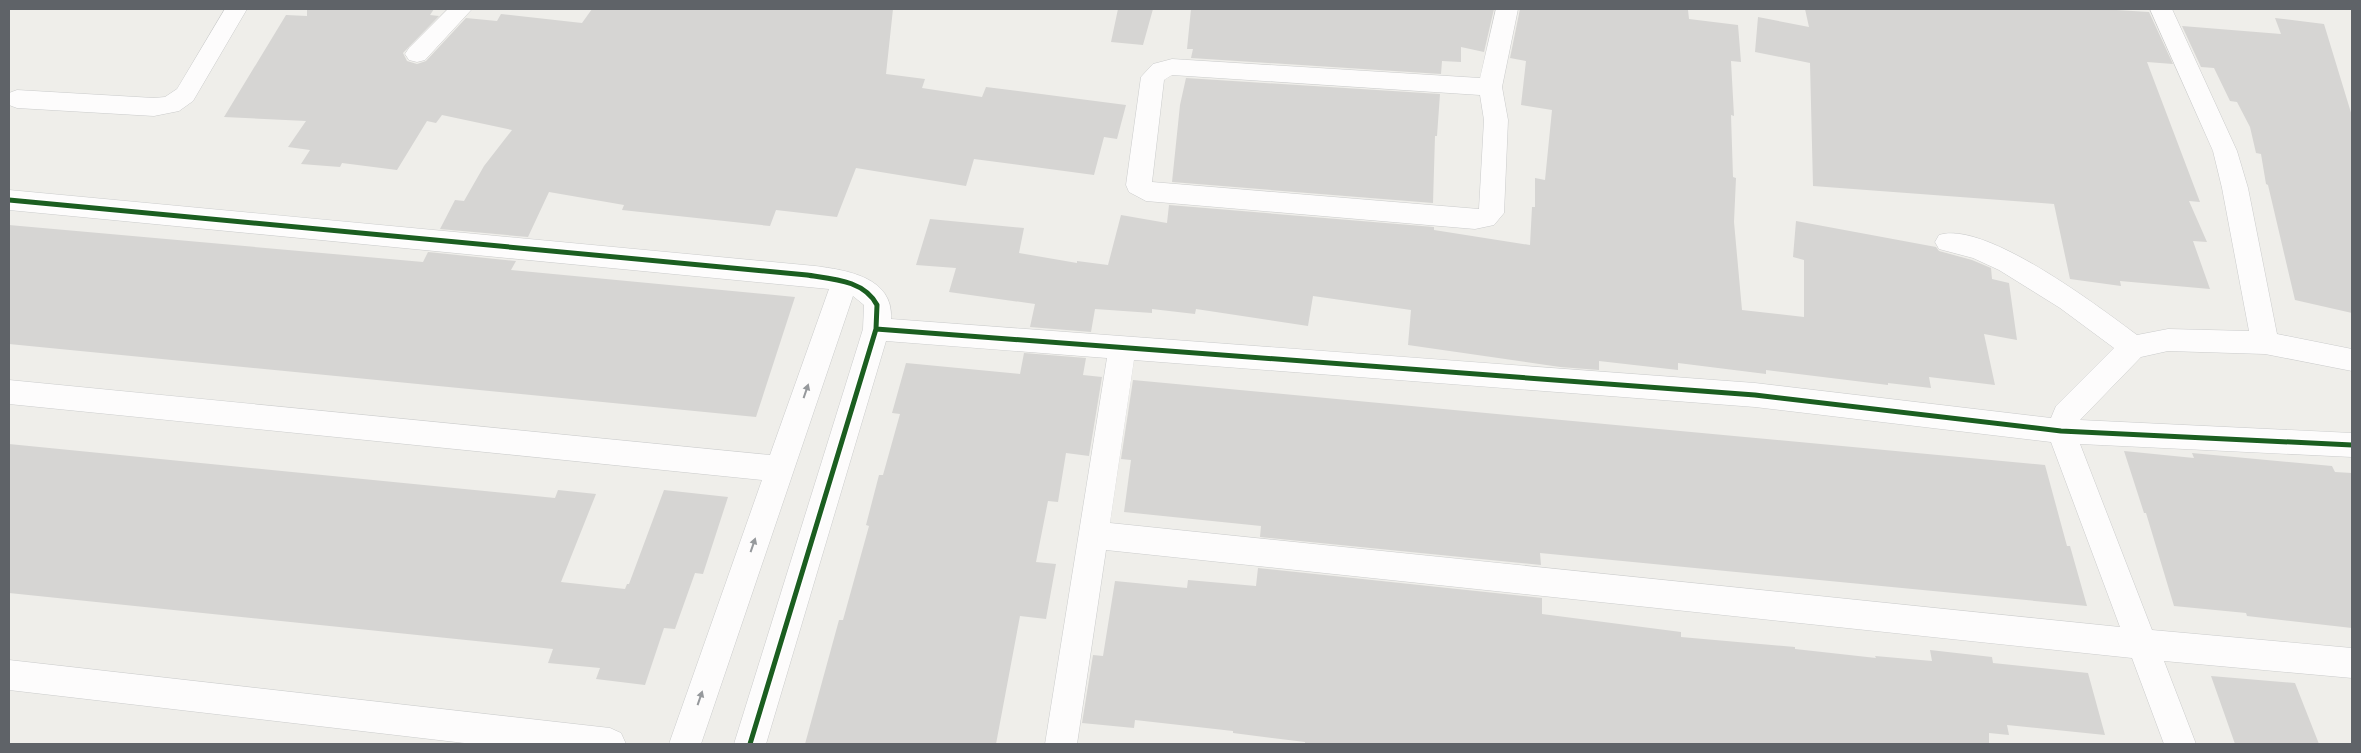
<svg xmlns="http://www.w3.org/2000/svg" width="2361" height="753" font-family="Cabin,sans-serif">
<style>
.building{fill:#d6d5d3}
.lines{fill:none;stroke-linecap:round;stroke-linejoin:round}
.street-casing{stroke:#cbcccc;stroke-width:1}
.street{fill:#fdfcfc;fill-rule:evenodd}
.cycleway-casing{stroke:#fff;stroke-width:8}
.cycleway{stroke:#1b5e20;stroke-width:5}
.oneway{fill:#96999c}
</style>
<rect width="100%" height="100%" fill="#efeeea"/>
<!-- building -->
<path class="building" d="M307,9H434L430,15L439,16L403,53L407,61L417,64L426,61L466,18L497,21L501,14L582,23L592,9H893L886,74L925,79L922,88L982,97L986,87L1126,105L1117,139L1104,137L1094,175L974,159L966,186L856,168L837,217L776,210L770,226L622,210L624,205L549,192L528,237L440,229L455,200L464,201L484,166L512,130L442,115L436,123L427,121L397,170L342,163L340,167L301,164L310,150L288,147L306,121L224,117L286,15L307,16Z
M1118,9H1153L1143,45L1111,42Z
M1191,9H1494L1484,52L1461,47V62L1442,61L1441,74L1191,58L1193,49H1187Z
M1520,9H1671L1688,10L1689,19L1738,25L1741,62L1731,61L1734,116L1731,115L1733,177L1736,178L1734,222L1742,310L1804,317V260L1793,257L1796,221L1936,247L1939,251L1972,260L1991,268L1992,279L2009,283L2017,340L1984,334L1995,385L1929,377L1931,388L1888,383V385L1766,370V374L1678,363V370L1599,361V370L1560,367L1408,345L1411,310L1313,296L1308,326L1196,309L1195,314L1152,309V313L1095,309L1091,332L1030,327L1035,304L949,292L956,268L916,265L930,219L1024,228L1019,253L1077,263V261L1108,265L1121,215L1167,223L1169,205L1434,227V230L1530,245L1532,207H1535V178L1545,180L1552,110L1521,105L1526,61L1510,58Z
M1805,9H2100L2149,12L2173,64L2147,62L2200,202L2189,201L2207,242L2193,241L2210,289L2120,281L2121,286L2070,279L2054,204L1813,186L1810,63L1755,52L1758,17L1809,27Z
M2275,18L2324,24L2352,116V313L2295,300L2268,185L2266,184L2261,154L2256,153L2250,127L2237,102L2230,101L2214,68L2201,67L2182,26L2281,34Z
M1186,78L1440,94L1437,136H1435L1433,203L1172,182L1180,105Z
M9,225L423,262L428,252L516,261L511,270L795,297L756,417L9,344Z
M1024,353L1086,358L1083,375L1102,377L1089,456L1066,453L1058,502L1048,501L1036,562L1056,564L1046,619L1020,616L996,744H805L839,620H843L869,526L866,525L879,475H883L900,414L892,413L906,363L1020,374Z
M1133,380L2045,465L2067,546H2070L2087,606L1540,553L1541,565L1260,537L1261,526L1124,512L1131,460L1121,459Z
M9,444L555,498L558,490L596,494L561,582L625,589L627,584H629L664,490L728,497L703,574L695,573L675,629L664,628L645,685L596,679L600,668L548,663L553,649L9,593Z
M2124,451L2194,458L2192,453L2332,466L2335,472L2352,473V628L2247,616L2246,613L2174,606L2146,513H2144Z
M1258,568L1542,598V614L1681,632V637L1795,647V649L1876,658L1875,656L1932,661L1930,650L1992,657L1993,663L2088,673L2105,735L2007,725L2009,735L1989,733V744H1305V742L1233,733V731L1135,720L1134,728L1082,723L1093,655L1103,656L1115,581L1187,588L1188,580L1256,586Z
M2211,676L2295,683L2319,744H2235Z"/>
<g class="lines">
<defs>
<path id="street" d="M225,9H247L193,101L179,111L154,116L17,108L9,105V93L17,90L154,98L165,97L177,89Z
M448,9H472L425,60L417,62L409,60L405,54L409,48Z
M1496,9H1518L1502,87L1508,120L1504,213L1494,225L1475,229L1146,201L1129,192L1126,185L1141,77L1153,64L1172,59L1480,78ZM1172,75L1480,95L1484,120L1479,209L1152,182L1164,80Z
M2150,9H2172L2237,151L2248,188L2277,334L2352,349V371L2265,354L2168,351L2141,357L2080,420L2352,433V457L2080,444L2152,630L2352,648V678L2164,661L2196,744H2164L2132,658L1106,550L1077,744H1045L1107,358L886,341L766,744H734L863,329L864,305L853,296L701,744H669L762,480L9,404V380L770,455L829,289L9,210V190L815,266C846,270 894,277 891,319L1755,383L2051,418L2056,406L2114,348L2060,308L1999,270L1973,258L1939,249L1935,242L1939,235C1985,220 2099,307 2137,335L2168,329L2249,331L2222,188L2213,151ZM1134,360L1755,407L2051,442L2120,627L1110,523Z
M9,660L610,728L621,733L626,744H473L9,690Z"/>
</defs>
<!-- street casing -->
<use href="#street" class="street-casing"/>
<!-- street -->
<use href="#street" class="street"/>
<defs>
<path id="cycleway" d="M9,200L807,275C832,279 864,280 877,305L876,329L750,744
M876,329L1755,395L2061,431L2352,445"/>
</defs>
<!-- cycleway casing -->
<use href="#cycleway" class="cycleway-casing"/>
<!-- cycleway -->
<use href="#cycleway" class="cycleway"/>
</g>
<!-- one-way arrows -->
<defs><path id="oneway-solid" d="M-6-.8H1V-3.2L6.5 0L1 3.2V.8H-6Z" transform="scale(1.25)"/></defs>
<g class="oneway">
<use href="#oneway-solid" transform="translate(806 391) rotate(-71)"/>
<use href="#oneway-solid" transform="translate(753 545) rotate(-71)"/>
<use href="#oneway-solid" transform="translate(700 698) rotate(-71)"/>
</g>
<!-- border -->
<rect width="2361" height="753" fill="none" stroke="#5f6368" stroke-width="20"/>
</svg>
